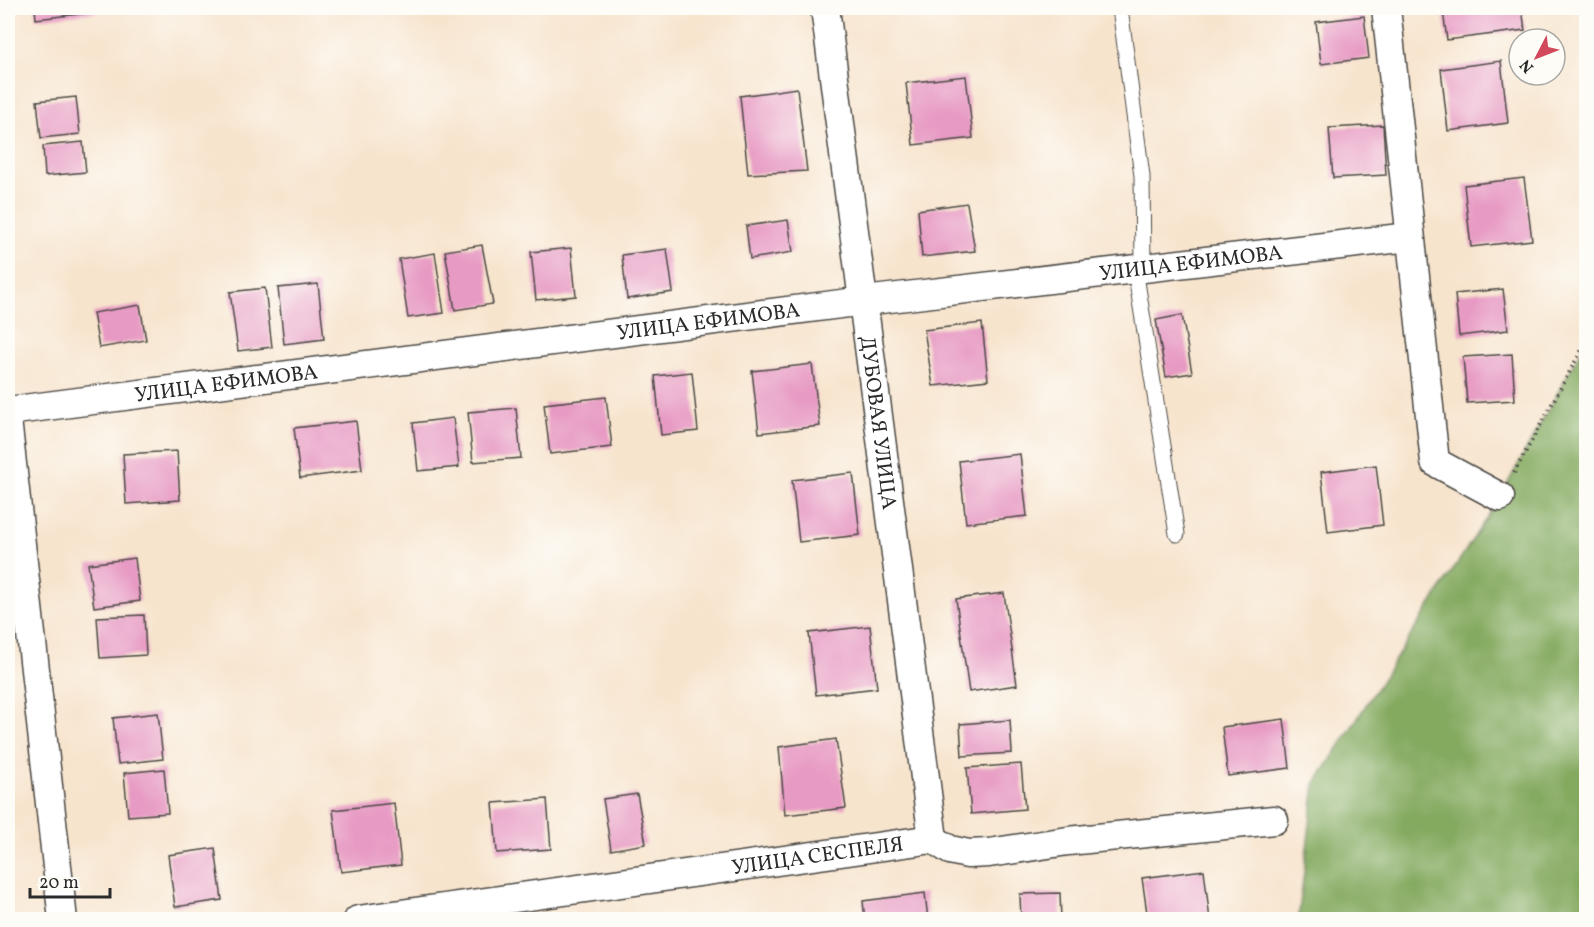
<svg xmlns="http://www.w3.org/2000/svg" width="1594" height="927" font-family="Vollkorn,serif">
<style>
.forest{fill:#84aa61;stroke:#586a46;stroke-width:1.5}
.building{fill:#e79ac3}
.lines{fill:none;stroke-linecap:round;stroke-linejoin:round}
.service-casing{stroke:#4a4743;stroke-width:17}
.minor-casing{stroke:#4a4743;stroke-width:31}
.path{stroke:#4a4743;stroke-width:4;stroke-dasharray:1.5 4.5;stroke-linecap:butt}
.service{stroke:#fff;stroke-width:15}
.minor{stroke:#fff;stroke-width:28}
.labels{text-anchor:middle;stroke-width:4.5;stroke-linejoin:round;paint-order:stroke}
.street-label{font-size:21px;fill:#2b2b2b;stroke:#fdfcf7}
</style>
<rect width="100%" height="100%" fill="#fdfcf7"/>
<filter id="ink" filterUnits="userSpaceOnUse"><feTurbulence type="fractalNoise" baseFrequency=".0167" numOctaves="2"/><feDisplacementMap in="SourceGraphic" scale="12" xChannelSelector="R" yChannelSelector="G"/><feConvolveMatrix kernelMatrix="1 2 1 2 8 2 1 2 1" color-interpolation-filters="sRGB"/></filter>
<filter id="wash" filterUnits="userSpaceOnUse"><feTurbulence type="fractalNoise" baseFrequency=".008" numOctaves="4" result="noise"/><feDisplacementMap in="SourceGraphic" scale="24" xChannelSelector="R" yChannelSelector="G"/><feGaussianBlur stdDeviation="1.35" result="paint"/><feColorMatrix in="noise" values="0 0 0 0 0 0 0 0 0 0 0 0 0 0 0 0 0 1.4 0 .05"/><feComposite in="paint" operator="in"/></filter>
<g filter="url(#wash)">
<rect width="100%" height="100%" fill="#f7e4cd"/>
<!-- forest -->
<path class="forest" d="M1586,342V919L1298,920L1315,784L1500,497Z"/>
<g id="blocks">
<!-- building -->
<path class="building" d="M35,8H96L97,12L36,19Z
M1471,8H1522L1525,30L1447,40L1443,11Z
M1364,16L1369,58L1321,64L1316,22Z
M1501,61L1508,123L1448,131L1441,69Z
M966,76L973,138L913,145L906,83Z
M797,88L807,171L748,174L740,96Z
M76,97L80,134L41,138L37,101Z
M1383,125L1386,175L1333,178L1329,128Z
M83,142L86,172L45,176L43,146Z
M1524,178L1532,240L1471,247L1464,185Z
M967,203L975,251L922,257L918,210Z
M788,220L793,252L750,259L746,226Z
M482,245L493,304L455,310L445,251Z
M571,248L576,296L536,300L531,252Z
M667,249L673,292L627,299L622,255Z
M435,253L444,313L408,318L399,259Z
M318,284L324,339L284,344L278,288Z
M265,288L272,347L238,351L230,292Z
M1503,289L1508,330L1459,336L1455,294Z
M140,305L146,340L99,348L93,313Z
M1182,315L1192,373L1166,377L1156,320Z
M982,323L988,380L933,386L924,330Z
M1512,354L1515,400L1467,403L1463,357Z
M812,364L820,426L759,433L752,371Z
M692,372L698,431L661,435L655,376Z
M606,397L612,447L550,454L544,404Z
M516,408L521,458L473,462L468,412Z
M453,418L459,467L418,471L413,423Z
M356,421L362,470L300,478L294,428Z
M177,451L180,500L126,504L123,454Z
M1020,454L1027,516L966,523L959,461Z
M1376,465L1383,525L1328,532L1321,472Z
M853,473L860,535L799,542L792,480Z
M135,558L140,601L94,607L88,564Z
M1004,593L1017,685L969,692L956,599Z
M144,615L146,655L100,658L97,617Z
M870,626L877,688L816,695L809,633Z
M158,713L163,759L118,764L113,718Z
M1284,719L1290,768L1228,776L1222,727Z
M1010,720L1012,753L962,756L960,724Z
M836,739L846,808L785,815L779,747Z
M1021,764L1025,809L971,814L967,768Z
M164,769L168,813L128,816L124,773Z
M637,794L646,844L611,850L603,799Z
M547,799L551,849L497,853L493,803Z
M394,803L401,865L341,872L333,810Z
M215,848L222,900L175,907L168,855Z
M1204,870L1210,920H1148L1142,878Z
M925,893L928,920H865L863,901Z
M1060,893L1061,920H1021L1020,894Z"/>
</g>
</g>
<g filter="url(#ink)">
<use href="#blocks" fill-opacity="0" stroke="#4a4743" stroke-width="1.5"/>
<g class="lines">
<defs>
<path id="service" d="M1120,8L1142,176L1143,268
M1135,269L1177,534"/>
<g id="minor">
<path id="s1" d="M825,8L933,839"/>
<path d="M1386,8L1435,462L1500,497"/>
<path id="s2" d="M8,411L864,301L1409,237"/>
<path d="M8,428L63,920"/>
<path id="s3" d="M358,920L933,839L950,850L968,854L989,853L1068,841L1274,820"/>
</g>
</defs>
<!-- service casing -->
<use href="#service" class="service-casing"/>
<!-- minor casing -->
<use href="#minor" class="minor-casing"/>
<!-- path -->
<path class="path" d="M1514,473L1586,342"/>
<!-- service -->
<use href="#service" class="service"/>
<!-- minor -->
<use href="#minor" class="minor"/>
</g>
</g>
<g class="labels">
<!-- street labels -->
<g class="street-label">
<text dy="7" stroke="none"><textPath href="#s2" startOffset="1192">УЛИЦА ЕФИМОВА</textPath></text>
<text dy="7" stroke="none"><textPath href="#s2" startOffset="706">УЛИЦА ЕФИМОВА</textPath></text>
<text dy="7" stroke="none"><textPath href="#s2" startOffset="220">УЛИЦА ЕФИМОВА</textPath></text>
<text dy="7" stroke="none"><textPath href="#s1" startOffset="418">ДУБОВАЯ УЛИЦА</textPath></text>
<text dy="7" stroke="none"><textPath href="#s3" startOffset="464">УЛИЦА СЕСПЕЛЯ</textPath></text>
</g>
</g>
<!-- margin -->
<rect width="1594" height="927" fill="none" stroke="#fdfcf7" stroke-width="30"/>
<!-- north arrow -->
<g transform="translate(1537 57) rotate(228)"><circle r="28" fill="#fdfcf7" stroke="#a9a8a5" stroke-width="1.5"/>
<path d="M0-4.5L10 22L0 15L-10 22Z" fill="#d1495b"/>
<text y="-9" font-size="16" font-weight="bold" text-anchor="middle" fill="#2b2b2b">N</text>
</g>
<!-- scale -->
<path d="M30 888v9h80v-9" fill="none" stroke="#2b2b2b" stroke-width="3"/>
<text x="39" y="888" font-size="18" fill="#2b2b2b" stroke="#fdfcf7" stroke-width="4.5" paint-order="stroke">20 m</text>
</svg>
